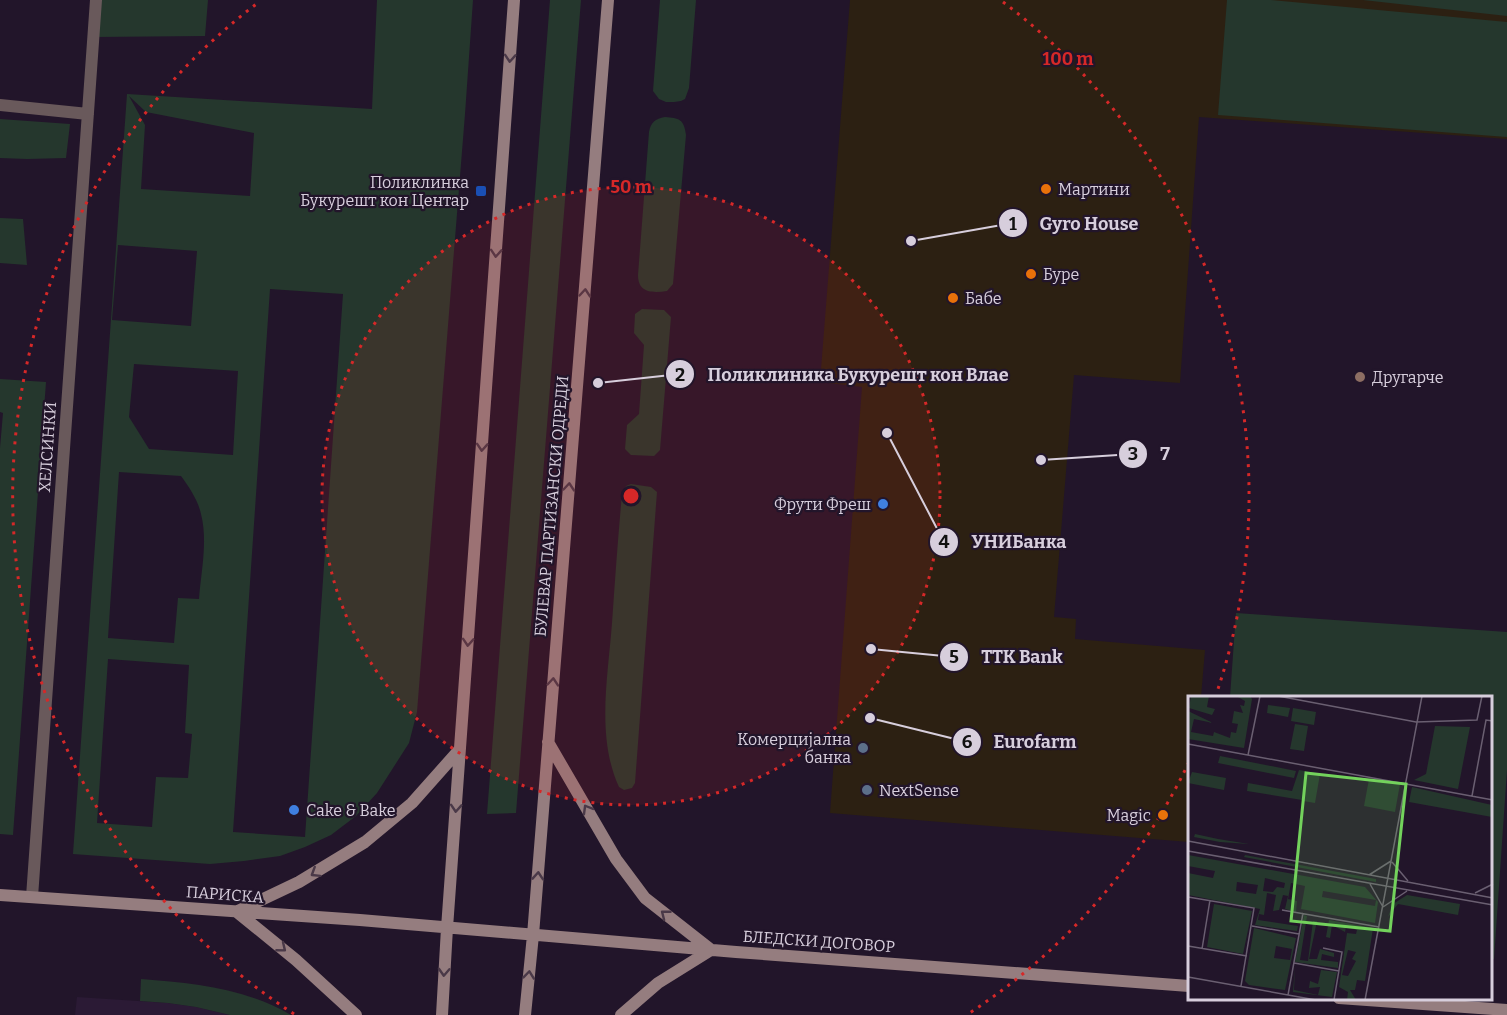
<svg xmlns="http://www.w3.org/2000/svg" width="1507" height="1015" font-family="Bitter,serif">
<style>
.commercial{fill:#2c2012}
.built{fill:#2b1a35}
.green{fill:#25372d;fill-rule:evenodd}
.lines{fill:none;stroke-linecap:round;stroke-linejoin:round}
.street{stroke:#69595b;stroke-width:12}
.secondary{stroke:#957d7f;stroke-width:12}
.oneway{stroke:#4a3948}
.ring{fill:none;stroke:#d62828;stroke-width:3;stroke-dasharray:3 6}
.food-dot{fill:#e8710a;stroke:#22152a;stroke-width:2}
.transit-dot{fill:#1a4fb4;stroke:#22152a;stroke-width:2}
.education-dot{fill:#8d6e63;stroke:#22152a;stroke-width:2}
.shop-dot{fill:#3f7fe0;stroke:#22152a;stroke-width:2}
.service-dot{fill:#5c6f8a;stroke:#22152a;stroke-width:2}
.labels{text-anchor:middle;stroke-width:4.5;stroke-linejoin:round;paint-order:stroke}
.poi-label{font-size:16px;fill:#d7cedc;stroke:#22152a;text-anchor:start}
.street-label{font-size:16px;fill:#d7cedc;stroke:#22152a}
.inset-road{fill:none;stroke:#6a5f71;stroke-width:1.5}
.view{fill:#73d25c;fill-opacity:0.15;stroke:#73d25c;stroke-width:3}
.inset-edge{fill:none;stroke:#d7cedc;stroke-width:3}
.centre{fill:#d62828;stroke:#22152a;stroke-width:3}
.ring-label{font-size:18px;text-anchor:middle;font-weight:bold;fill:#d62828;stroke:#22152a;stroke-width:4.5;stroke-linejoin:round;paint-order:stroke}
.leader{fill:none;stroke:#d7cedc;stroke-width:2}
.callout-dot{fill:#d7cedc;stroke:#22152a;stroke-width:2}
.mark-label{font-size:18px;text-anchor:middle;font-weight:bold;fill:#111}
.callout-label{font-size:18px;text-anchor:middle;font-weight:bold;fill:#d7cedc;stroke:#22152a;stroke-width:4.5;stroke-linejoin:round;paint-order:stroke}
</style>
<rect width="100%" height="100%" fill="#22152a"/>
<!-- commercial -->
<path class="commercial" d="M850,0H1507V139L1199,117L1180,383L1074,375L1054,617L1076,619L1075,639L1205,650L1201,697H1189V842L830,813L862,387L820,382Z"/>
<!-- built -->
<path class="built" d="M77,997L168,1003L196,1007L230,1015H75Z"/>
<!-- green -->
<path class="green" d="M100,0H208L205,36L93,37Z
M377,0H473L465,114L417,712L409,743L377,793L356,816L331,835L305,847L280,856L244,861L210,864L73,854L127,94L372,109ZM129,96L146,112L254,133L250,196L141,189L145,125ZM118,245L197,251L191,326L112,320ZM270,289L343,294L305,837L233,832ZM134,364L238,371L233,455L149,449L129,417ZM119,472L181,476C189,487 198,500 201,514C208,541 201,572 199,599L178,598L174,643L108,638ZM108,659L189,665L185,733L192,734L188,778L156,777L152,827L97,823Z
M550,0H581L516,813L487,814Z
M660,0H696L689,88L685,99L681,101L674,102H666L659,99L653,91Z
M1227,0H1271L1507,22V137L1218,115Z
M1363,0H1507V16Z
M665,117C679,118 684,119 686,135L673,284L667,291C652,293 638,293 638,275L649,132C651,122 655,119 665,117Z
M0,119L70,124L66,158L27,159L0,158Z
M0,218L23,219L27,265L0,263Z
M642,309L664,310L671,317L660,450L654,456L631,455L625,449L627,425L639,414L644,345L634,333L635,314Z
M0,379L46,382L13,835L0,834V448L3,413L0,412Z
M631,484L651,487L657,492L635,783L632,788L624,790L619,787C596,737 608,677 612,623C615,580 618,537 622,494L626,486Z
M1236,613L1507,632V770L1494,959L1490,958V697H1230Z
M141,979C192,983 246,988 291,1015H230L196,1007L168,1003L140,1001Z"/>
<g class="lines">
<!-- street -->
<path class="street" d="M0,105L88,114
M32,897L96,0"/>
<!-- secondary -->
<path class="secondary" d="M548,742L616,859L645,898L710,949
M0,895L360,920L736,952L1189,986
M238,911L299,882L365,842L412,803L460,749
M237,912L296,960L356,1015
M1339,998L1507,1010
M442,1015L447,928L514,0
M525,1015L533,935L608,0
M621,1015L658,983L711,950"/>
</g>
<!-- one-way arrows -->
<defs><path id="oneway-chevron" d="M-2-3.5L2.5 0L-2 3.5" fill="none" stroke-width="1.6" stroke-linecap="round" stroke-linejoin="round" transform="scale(1.5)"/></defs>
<g class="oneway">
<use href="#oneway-chevron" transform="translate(510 58) rotate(94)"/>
<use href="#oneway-chevron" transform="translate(496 253) rotate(94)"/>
<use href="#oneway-chevron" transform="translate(585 293) rotate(-85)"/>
<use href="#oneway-chevron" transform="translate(482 447) rotate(94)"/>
<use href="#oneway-chevron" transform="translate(569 487) rotate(-85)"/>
<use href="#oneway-chevron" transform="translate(468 642) rotate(94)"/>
<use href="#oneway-chevron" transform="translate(553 682) rotate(-85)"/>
<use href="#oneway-chevron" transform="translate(456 808) rotate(94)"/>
<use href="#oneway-chevron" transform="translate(587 809) rotate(-120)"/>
<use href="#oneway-chevron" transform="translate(315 873) rotate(148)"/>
<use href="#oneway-chevron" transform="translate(538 876) rotate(-86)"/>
<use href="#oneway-chevron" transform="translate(665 914) rotate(-142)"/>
<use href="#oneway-chevron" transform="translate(282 948) rotate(39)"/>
<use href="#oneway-chevron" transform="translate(444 972) rotate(93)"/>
<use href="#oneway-chevron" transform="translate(529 975) rotate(-84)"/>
</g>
<!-- distance rings -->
<circle cx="631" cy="496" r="309" fill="#d62828" fill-opacity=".12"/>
<g class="ring">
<circle cx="631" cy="496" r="309"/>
<path d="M1189 762A618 618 0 0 1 968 1014M294 1014A618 618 0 0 1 259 2M1003 2A618 618 0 0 1 1217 692"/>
</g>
<!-- markers -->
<g class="food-dot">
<circle cx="1046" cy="189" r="6"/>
<circle cx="1031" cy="274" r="6"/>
<circle cx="953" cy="298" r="6"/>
<circle cx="1163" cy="815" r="6"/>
</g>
<rect class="transit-dot" x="475" y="185" width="12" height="12" rx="3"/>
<circle class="education-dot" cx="1360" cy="377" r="6"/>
<g class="shop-dot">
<circle cx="883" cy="504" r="6"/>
<circle cx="294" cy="810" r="6"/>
</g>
<g class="service-dot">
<circle cx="863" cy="748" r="6"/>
<circle cx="867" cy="790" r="6"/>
</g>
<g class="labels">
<!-- poi labels -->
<g class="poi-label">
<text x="469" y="188" text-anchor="end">Поликлинка<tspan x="469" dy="18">Букурешт кон Центар</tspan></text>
<text x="1058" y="195">Мартини</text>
<text x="1043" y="280">Буре</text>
<text x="965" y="304">Бабе</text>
<text x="1372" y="383">Другарче</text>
<text x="871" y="510" text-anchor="end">Фрути Фреш</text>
<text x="851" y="745" text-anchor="end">Комерцијална<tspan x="851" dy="18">банка</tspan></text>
<text x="879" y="796">NextSense</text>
<text x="306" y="816">Cake &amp; Bake</text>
<text x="1151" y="821" text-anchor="end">Magic</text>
</g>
<!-- street labels -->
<g class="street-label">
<text transform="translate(47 447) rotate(-86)" y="6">ХЕЛСИНКИ</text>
<text transform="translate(551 506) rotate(-85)" y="6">БУЛЕВАР ПАРТИЗАНСКИ ОДРЕДИ</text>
<text transform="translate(225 894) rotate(4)" y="6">ПАРИСКА</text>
<text transform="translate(819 941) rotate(4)" y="6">БЛЕДСКИ ДОГОВОР</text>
</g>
</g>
<!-- overview -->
<g transform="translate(1188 696)">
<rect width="304" height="304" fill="#22152a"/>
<path d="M3,0H21L19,11L27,13L24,19L1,12ZM48,0H62L64,3L56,52L0,43V15L25,27L6,23L3,36L25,40L26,36L42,42L43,36L48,37L50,28L44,27L46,15L55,17L52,9L56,10L57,5ZM80,9L102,12L100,21L79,17ZM105,12L128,16L126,29L103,25ZM107,28L120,30L116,55L102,53ZM247,30L282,31L270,93L226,84L238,78ZM32,60L108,75L106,82L30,67ZM111,74L132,78L127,107L115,105L117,95L114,104L59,95L60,87L104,95ZM4,76L38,82L36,94L0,87ZM181,83L212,88L207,116L176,110ZM224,91L304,109V121L221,106ZM7,138L30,143L61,148L32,146L6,141ZM0,159L177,191L190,206L187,227L113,213L117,190L103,187L100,203L109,205L108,216L97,213L100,200L95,199L91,214L85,215L88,199L79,197L76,219L71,218L70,224L110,230L109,235L67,229L72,213L0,199V177L25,182L27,175L0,170ZM77,182L97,187L96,192L89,191L85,196L75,195ZM49,186L70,189L68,198L48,195ZM135,195L188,204L187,210L134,201ZM57,159L188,183V186L56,161ZM219,199L272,208L270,219L210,208L200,221L205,208ZM26,208L64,215L55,258L19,251ZM116,219L119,220L112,264L120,265L125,225H129L121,263H129L132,253L146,257V261L134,258L133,264L150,266V272L107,266ZM141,224L185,232L177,285L169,284L167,294H162L168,304H159L160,296L151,291L159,237L168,238L169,234L158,231L157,236L144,229L142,242L138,241ZM160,254L168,256L164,263L168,265L160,280L154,279ZM66,232L108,242L97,294L61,289L57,285ZM88,250L104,253L102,264L86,262ZM107,270L106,294L130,299L132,291L121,292L122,285L130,288L133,274L149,276L144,301L105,296Z" fill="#25372d" fill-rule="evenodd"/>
<path class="inset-road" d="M90,0L228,26L289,24L294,0M0,48L305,104M60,59L72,0M284,100L298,24L305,25M0,145L305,202M0,155L305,209M204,166L220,185M181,179L203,165M182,188L195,211M287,197L305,188M0,201L66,212L53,290M195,211L219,195M94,214L191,231M64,230L111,238M0,250L59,260M135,252L154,256L146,304M14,253L22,204M106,267L151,275M0,281L128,304M100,299L115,217M177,304L234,0"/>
<path class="view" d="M118,77L218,88L202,235L103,225Z"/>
<rect width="304" height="304" class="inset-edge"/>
</g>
<circle cx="631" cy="496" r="9" class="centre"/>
<g class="ring-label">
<text x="1068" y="65">100 m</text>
<text x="631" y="193">50 m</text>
</g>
<!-- callouts -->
<path class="leader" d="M911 241L1013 223M598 383L680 374M1041 460L1133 454M887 433L944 542M871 649L954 657M870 718L967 742"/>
<g class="callout-dot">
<circle cx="911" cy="241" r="6"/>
<circle cx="598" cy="383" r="6"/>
<circle cx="1041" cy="460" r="6"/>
<circle cx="887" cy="433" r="6"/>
<circle cx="871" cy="649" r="6"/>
<circle cx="870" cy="718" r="6"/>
<circle cx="1013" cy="223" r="15"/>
<circle cx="680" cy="374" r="15"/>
<circle cx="1133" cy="454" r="15"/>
<circle cx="944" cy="542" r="15"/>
<circle cx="954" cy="657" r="15"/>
<circle cx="967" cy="742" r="15"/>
</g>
<g class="mark-label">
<text x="1013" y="230">1</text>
<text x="680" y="381">2</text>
<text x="1133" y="460">3</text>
<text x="944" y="548">4</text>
<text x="954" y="663">5</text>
<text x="967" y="748">6</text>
</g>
<g class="callout-label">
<text x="1089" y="230">Gyro House</text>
<text x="858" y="381">Поликлиника Букурешт кон Влае</text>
<text x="1165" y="460">7</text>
<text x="1019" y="548">УНИБанка</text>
<text x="1022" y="663">TTK Bank</text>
<text x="1035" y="748">Eurofarm</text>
</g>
</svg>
